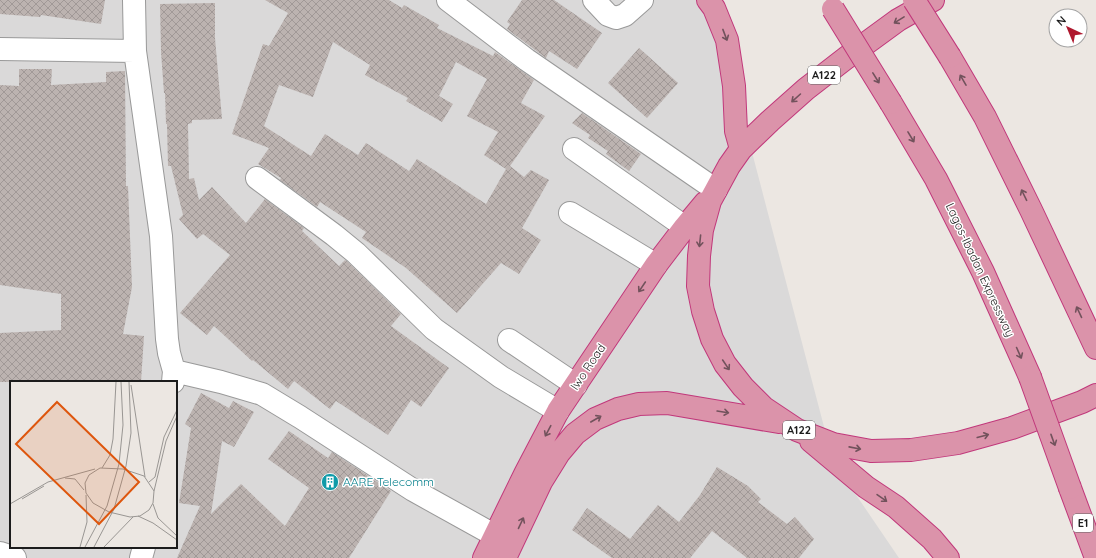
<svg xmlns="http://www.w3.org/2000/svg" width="1096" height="558" font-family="Quicksand,sans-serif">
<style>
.residential{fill:#dad9d9;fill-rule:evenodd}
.building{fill:url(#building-cross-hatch);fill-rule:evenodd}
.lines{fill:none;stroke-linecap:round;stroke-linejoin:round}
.minor-casing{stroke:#999;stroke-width:24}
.highway-casing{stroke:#c1387b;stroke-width:24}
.minor{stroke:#fff;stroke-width:22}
.highway{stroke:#db93aa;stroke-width:22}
.highway-bridge-casing{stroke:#c1387b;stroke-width:24;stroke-linecap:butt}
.highway-bridge{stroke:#db93aa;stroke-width:22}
.oneway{stroke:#72525c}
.labels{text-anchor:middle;stroke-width:3;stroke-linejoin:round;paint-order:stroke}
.shield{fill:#fff;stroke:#606060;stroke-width:1}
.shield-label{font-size:11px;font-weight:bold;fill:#1c1c1c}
.street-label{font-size:12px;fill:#1c1c1c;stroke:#fff}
.culture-label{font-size:12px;fill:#0d838f;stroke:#fff;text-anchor:start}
.inset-road{fill:none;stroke:#999693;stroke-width:1}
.view{fill:#de560d;fill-opacity:0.15;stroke:#de560d;stroke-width:2}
.inset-edge{fill:none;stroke:#1c1c1c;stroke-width:2}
</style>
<defs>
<pattern id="building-cross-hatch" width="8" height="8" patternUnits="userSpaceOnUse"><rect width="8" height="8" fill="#bcb3b0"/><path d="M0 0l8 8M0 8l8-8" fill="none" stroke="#a19997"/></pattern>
</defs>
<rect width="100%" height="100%" fill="#ece7e2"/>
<!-- residential -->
<path class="residential" d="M0,0H712L833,461L899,558H0ZM11,382H176V547H11Z"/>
<!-- building -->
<path class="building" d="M0,0H105L101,24L41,15L40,17L0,14Z
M265,0H389L402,8L404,5L439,25L437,28L493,56L495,52L534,80L521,103L545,116L510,166L524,177L531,170L549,180L522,228L541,240L519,274L501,263L457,313L406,268L362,238L366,232L320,202L317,207L280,180L281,178L258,164L269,148L232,134L263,44L269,46L288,13ZM333,42L370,65L365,75L408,98L406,101L442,122L453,104L439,96L456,62L487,79L467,116L498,132L484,155L506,169L486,204L417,159L409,171L366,143L358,155L325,134L311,156L264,126L279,85L313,97Z
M522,0H554L602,33L577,69L549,51L546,58L507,29L510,24L507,22Z
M215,3V38L222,119L192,120V123L188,124L189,179L194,178L199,200L212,187L246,223L265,199L304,228L302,231L339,266L345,260L348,262L401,314L391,326L449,368L421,407L411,400L388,435L336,401L330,409L294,381L288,389L253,360L252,361L214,326L207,335L180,313L230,255L203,234L197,239L179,219L183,215L171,166H168L167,124H166L165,93H164L161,52L160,4Z
M639,48L678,83L647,118L608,83Z
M19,69H52L51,85L106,82V72L125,71L126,186H128L132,287L123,334L144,336L141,382H0V333L61,330V294L0,285V85L19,86Z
M582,113L641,154L629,171L606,154L608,151L588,138L590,135L572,123Z
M201,393L229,408L233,401L254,412L234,447L222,441L211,514L241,484L285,526L309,488L268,459L289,431L328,458L332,452L391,491L349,558H177L200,506L179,503L191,428L185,424Z
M717,467L748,486L761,499L758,502L787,524L795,517L814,539L799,558H747L712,531L690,558H612L572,530L587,508L630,539L658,505L679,522L700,495Z"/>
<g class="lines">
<defs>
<path id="minor" d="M134,0L135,51L161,236L167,339L169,353L174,371L173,382
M448,0L527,60L716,190
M594,0L608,15L616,18L625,15L642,0
M0,49L135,51
M574,149L685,227
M257,178L334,235L356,253L434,329L501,377L558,411
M570,213L656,265
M509,340L576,385
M174,371L221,382L262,394L300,417L413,490L494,535
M0,553L15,558
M141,558L144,547"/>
<path id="highway" d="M708,0L714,8L727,40L734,86L736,131L741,149
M933,0L898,20L846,58L806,89L770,121L741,149L729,166L710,201L702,230L699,256L698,286L703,311L712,339L725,364L743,387L764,408L797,430L833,444L871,451L911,450L958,443L1012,428L1082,402L1096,395
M950,57L985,117L1031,210L1096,348
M891,103L936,179L983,272L1030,377
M811,441L866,487L896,507L932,539L948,558
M1070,488L1096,558
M484,558L526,472L558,411L656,265L685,227L705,203
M505,558L541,482L559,453L575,434L595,419L618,409L639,404L667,403L779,422"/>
</defs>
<!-- minor casing -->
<use href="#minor" class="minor-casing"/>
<!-- highway casing -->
<use href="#highway" class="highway-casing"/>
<!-- minor -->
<use href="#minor" class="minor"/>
<!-- highway -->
<use href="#highway" class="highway"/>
<defs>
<path id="highway-bridge" d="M914,0L950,57
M833,9L891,103
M1030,377L1070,488"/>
</defs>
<!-- highway-bridge casing -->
<use href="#highway-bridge" class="highway-bridge-casing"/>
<!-- highway-bridge -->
<use href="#highway-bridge" class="highway-bridge"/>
</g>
<!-- one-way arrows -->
<defs><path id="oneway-shaft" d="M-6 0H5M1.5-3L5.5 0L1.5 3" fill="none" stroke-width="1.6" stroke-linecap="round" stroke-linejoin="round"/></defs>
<g class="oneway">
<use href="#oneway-shaft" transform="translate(899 20) rotate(148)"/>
<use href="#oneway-shaft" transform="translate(725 35) rotate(69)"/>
<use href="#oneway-shaft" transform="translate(876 78) rotate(58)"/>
<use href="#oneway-shaft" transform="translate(963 80) rotate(-120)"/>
<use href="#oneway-shaft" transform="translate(796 98) rotate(138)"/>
<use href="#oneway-shaft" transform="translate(911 137) rotate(59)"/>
<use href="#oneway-shaft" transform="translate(1024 195) rotate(-116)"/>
<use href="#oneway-shaft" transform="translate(700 241) rotate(96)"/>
<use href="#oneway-shaft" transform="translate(642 287) rotate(124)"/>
<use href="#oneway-shaft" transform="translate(1079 312) rotate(-115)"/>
<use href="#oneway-shaft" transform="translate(1019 353) rotate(66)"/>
<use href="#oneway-shaft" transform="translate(726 365) rotate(56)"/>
<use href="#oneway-shaft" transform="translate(723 412) rotate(9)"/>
<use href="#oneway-shaft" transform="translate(596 419) rotate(-30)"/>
<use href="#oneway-shaft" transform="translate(548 431) rotate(118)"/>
<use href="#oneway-shaft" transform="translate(983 436) rotate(-15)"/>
<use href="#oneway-shaft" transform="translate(1053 440) rotate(70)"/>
<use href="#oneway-shaft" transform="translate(855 448) rotate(11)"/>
<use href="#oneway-shaft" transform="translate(882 498) rotate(35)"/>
<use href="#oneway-shaft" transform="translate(521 523) rotate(-65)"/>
</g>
<!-- icons -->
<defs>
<symbol id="building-disc" viewBox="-11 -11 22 22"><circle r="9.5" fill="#0f9aa8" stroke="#fff"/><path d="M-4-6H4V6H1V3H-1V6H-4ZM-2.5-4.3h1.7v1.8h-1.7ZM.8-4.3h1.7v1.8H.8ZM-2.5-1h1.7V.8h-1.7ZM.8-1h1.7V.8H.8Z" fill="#fff"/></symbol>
</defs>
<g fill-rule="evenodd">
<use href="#building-disc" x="320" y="472" width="20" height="20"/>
</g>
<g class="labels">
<!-- shield labels -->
<g class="shield">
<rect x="808" y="66" width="32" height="18" rx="3"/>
<rect x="783" y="421" width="32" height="18" rx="3"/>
<rect x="1073" y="514" width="20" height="18" rx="3"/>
</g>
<g class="shield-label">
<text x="824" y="79">A122</text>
<text x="799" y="434">A122</text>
<text x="1083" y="527">E1</text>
</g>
<!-- street labels -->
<g class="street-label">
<text transform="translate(980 270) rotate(65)" y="4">Lagos-Ibadan Expressway</text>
<text transform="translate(588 367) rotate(-56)" y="4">Iwo Road</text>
</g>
<!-- culture labels -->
<g class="culture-label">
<text x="343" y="486">AARE Telecomm</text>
</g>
</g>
<!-- overview -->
<g transform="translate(10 381)">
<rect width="167" height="167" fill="#ece7e2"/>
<path class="inset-road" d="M121,4L135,96M90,87L113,88L134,95L144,110L143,122L139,129L130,135L120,136L99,131L83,122L76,112L75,102L79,94ZM92,87L100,74L103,58L106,1M55,97L65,98L74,109M139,101L145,96L154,56L167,29M144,110L156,60L167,35M12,118L34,105M0,123L38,101L85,88M143,123L148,137L167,155M128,135L143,142L167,159M70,166L77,141L76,114M75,166L97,125L109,83L113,44L111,1M84,166L104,128L116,85L121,52L119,1M94,166L123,136"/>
<path class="view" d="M47,21L129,101L89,143L6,63Z"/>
<rect width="167" height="167" class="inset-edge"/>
</g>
<!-- north arrow -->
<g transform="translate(1068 28) rotate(316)"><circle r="19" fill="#ffffff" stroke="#a4a4a4"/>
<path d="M0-3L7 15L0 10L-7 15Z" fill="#af182e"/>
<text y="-6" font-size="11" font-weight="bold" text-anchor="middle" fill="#1c1c1c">N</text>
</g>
</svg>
